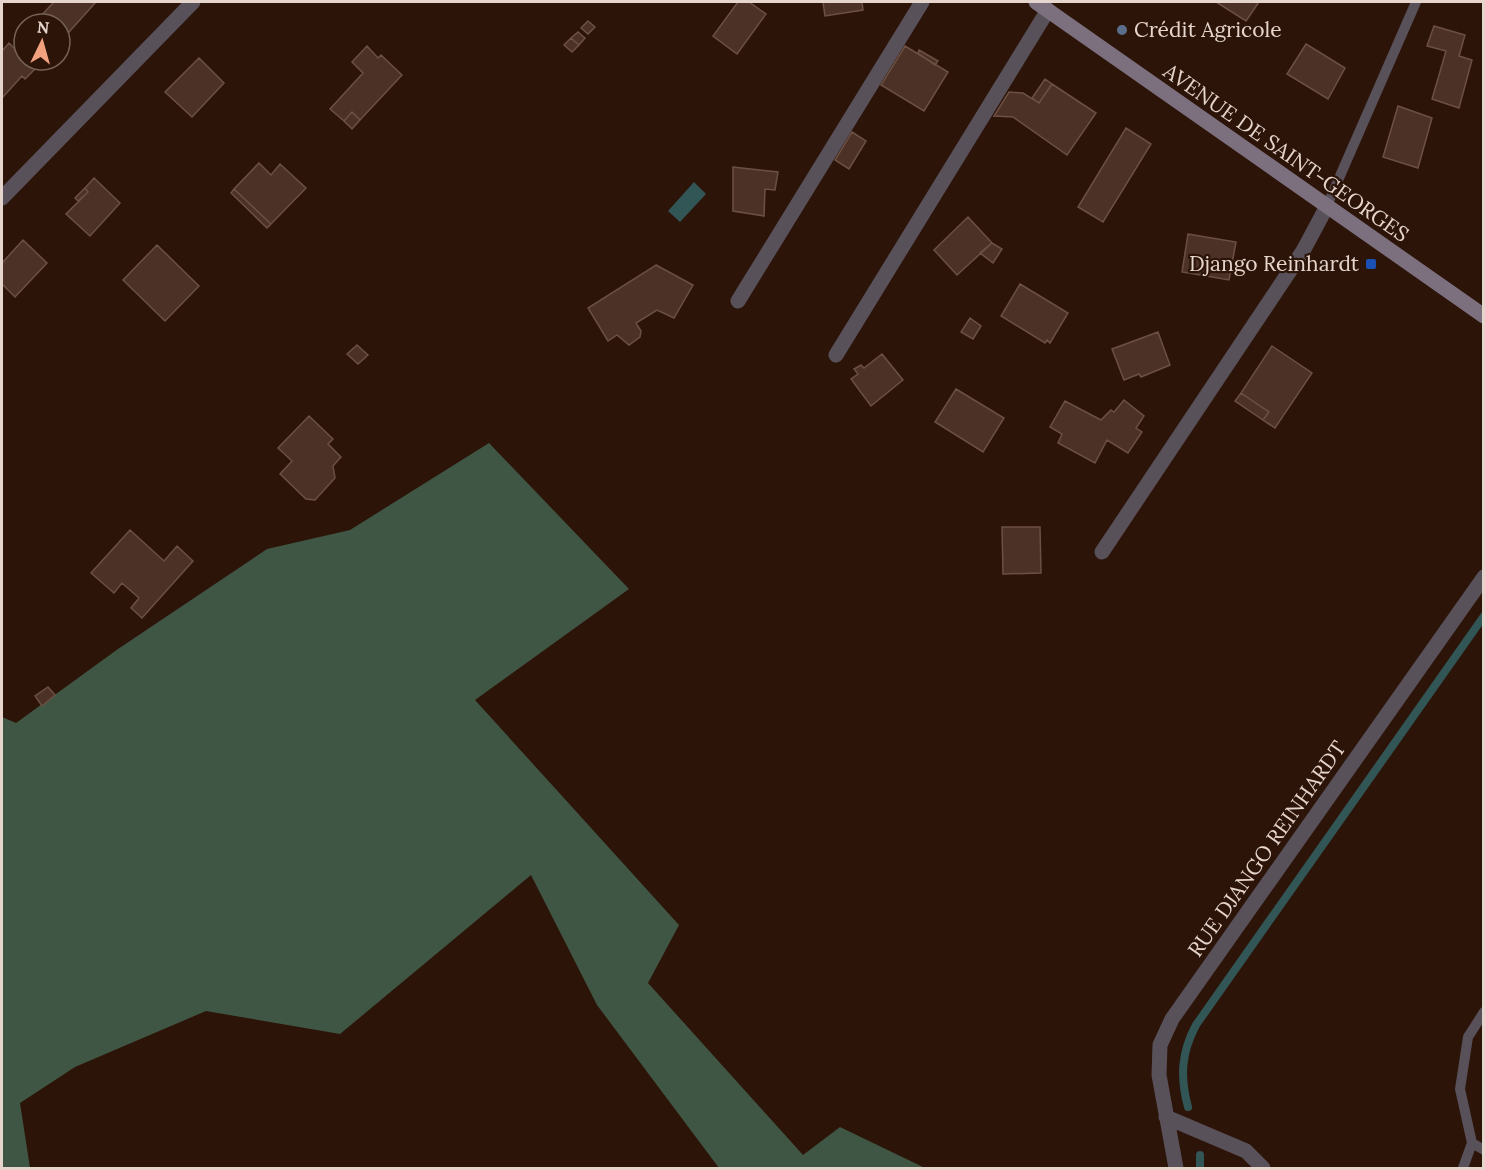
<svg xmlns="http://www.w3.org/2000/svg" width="1485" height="1170" font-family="Lora,serif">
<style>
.forest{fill:#405644}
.water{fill:#325556}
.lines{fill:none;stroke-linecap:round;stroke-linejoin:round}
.stream{stroke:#325556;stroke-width:8}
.building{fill:#4c3226;stroke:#6d5044;stroke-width:1.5}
.lane{stroke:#59515a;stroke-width:10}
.street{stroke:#59515a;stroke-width:15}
.secondary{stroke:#7c707f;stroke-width:15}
.service-dot{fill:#5c6f8a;stroke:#2c1409;stroke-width:2}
.transit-dot{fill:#1a4fb4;stroke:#2c1409;stroke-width:2}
.labels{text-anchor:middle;stroke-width:4.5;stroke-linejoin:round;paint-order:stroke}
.poi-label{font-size:21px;fill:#e6d5cd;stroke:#2c1409;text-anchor:start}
.street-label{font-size:21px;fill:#e6d5cd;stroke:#2c1409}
</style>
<rect width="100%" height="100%" fill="#2c1409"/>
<!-- forest -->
<path class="forest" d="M489,443L629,589L475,700L679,925L648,983L803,1155L840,1127L925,1168H719L597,1005L531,875L340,1034L206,1011L75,1067L20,1103L30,1168H2V717L16,723L118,649L267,549L350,530Z"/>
<!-- water -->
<path class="water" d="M694,182L706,194L680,222L668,211Z"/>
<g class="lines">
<!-- stream -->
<path class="stream" d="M1188,1107C1180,1077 1181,1053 1196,1025L1484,616
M1200,1168V1155"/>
</g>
<!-- building -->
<path class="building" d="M54,2H96L60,42V24H39L36,21Z
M738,2H749L766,14L737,54L713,36Z
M823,2H862L863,10L825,16Z
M1216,2H1259L1246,21Z
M588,21L595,27L588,34L581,28Z
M1434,26L1465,35L1459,56L1472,60L1459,108L1432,99L1446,51L1427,46Z
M578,32L585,38L579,45L571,38Z
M571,38L579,45L572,52L564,45Z
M9,43L35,69L25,79L22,76L2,98V51Z
M1306,44L1345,68L1328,99L1287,74Z
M367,46L378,58L381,55L402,75L360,120L352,112L344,121L330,109L363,73L352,62Z
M905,46L948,72L924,111L881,85Z
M919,50L938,61L935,65L918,53Z
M199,58L224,83L192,117L165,92Z
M1045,79L1052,84L1039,103L1032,98Z
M1052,84L1096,113L1067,155L1013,117L994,116L1009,92L1023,93L1039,103Z
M1398,106L1432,118L1418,168L1383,157Z
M352,112L360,120L352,129L344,121Z
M1126,128L1151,144L1103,222L1078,207Z
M852,132L866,141L849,169L835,160Z
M259,163L271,175L280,164L306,188L271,224L234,189Z
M733,167L778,172L775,190L765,189L764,216L733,211Z
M94,178L120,203L90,236L66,214L88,192L85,188Z
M85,188L88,192L78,201L75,198Z
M234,189L271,224L267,228L231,193Z
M968,217L992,243L957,275L934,250Z
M1188,234L1236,242L1229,280L1182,272Z
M23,240L47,263L15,297L2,284V263Z
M992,243L1002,249L993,263L980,253Z
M157,245L199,286L165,321L123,280Z
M656,265L693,285L674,318L657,310L636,323L641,331L640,337L629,345L617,335L608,341L588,308Z
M1020,284L1068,313L1050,343L1047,340L1045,343L1001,316Z
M970,318L981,326L973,339L961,332Z
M1158,332L1170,365L1141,377L1139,374L1124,380L1112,349Z
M357,345L368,355L358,364L347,354Z
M1272,346L1312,373L1275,428L1263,420L1269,412L1241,393Z
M882,354L903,380L871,406L851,379L858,374L854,369L861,365L864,368Z
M956,389L1004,418L983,452L935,422Z
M1241,393L1269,412L1263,420L1235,401Z
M1124,400L1144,416L1136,428L1142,432L1128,453L1107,440L1095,463L1058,443L1062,434L1050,427L1065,401L1101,420L1111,410L1114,412Z
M309,416L333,439L328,444L341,457L333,466L335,478L315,500L306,499L280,474L292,461L278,448Z
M1002,527H1040L1041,573L1003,574Z
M130,530L164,561L177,546L193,561L142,618L131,608L139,598L122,583L114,593L91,573Z
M48,687L55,695L42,706L35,696Z"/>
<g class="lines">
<!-- lane -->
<path class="lane" d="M1326,208L1416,2
M1472,1143L1484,1150
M1463,1168L1472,1143L1460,1089L1468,1037L1484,1012"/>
<!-- street -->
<path class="street" d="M2,198L193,2
M738,301L922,2
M836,355L1048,10
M1102,552L1303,251L1326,208
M1166,1117L1246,1151L1263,1168
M1176,1168L1159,1075L1160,1045L1172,1019L1484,577"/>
<!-- secondary -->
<path class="secondary" d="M1036,2L1484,316"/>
</g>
<!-- markers -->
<circle class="service-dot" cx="1122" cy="30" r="6"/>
<rect class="transit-dot" x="1365" y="258" width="12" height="12" rx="3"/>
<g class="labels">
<!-- poi labels -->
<g class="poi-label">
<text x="1134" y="37">Crédit Agricole</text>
<text x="1359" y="271" text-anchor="end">Django Reinhardt</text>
</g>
<!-- street labels -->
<g class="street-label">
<text transform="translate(1286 153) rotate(35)" y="7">AVENUE DE SAINT-GEORGES</text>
<text transform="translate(1267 849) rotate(-55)" y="7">RUE DJANGO REINHARDT</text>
</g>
</g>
<!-- border -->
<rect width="1485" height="1170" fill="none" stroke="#e6d5cd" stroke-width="6"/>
<!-- north arrow -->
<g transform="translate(42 42) rotate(5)"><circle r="28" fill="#2c1409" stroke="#766157" stroke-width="1.5"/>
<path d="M0-4.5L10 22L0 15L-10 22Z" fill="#f2a17e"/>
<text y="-9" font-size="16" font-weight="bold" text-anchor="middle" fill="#e6d5cd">N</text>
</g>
</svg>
